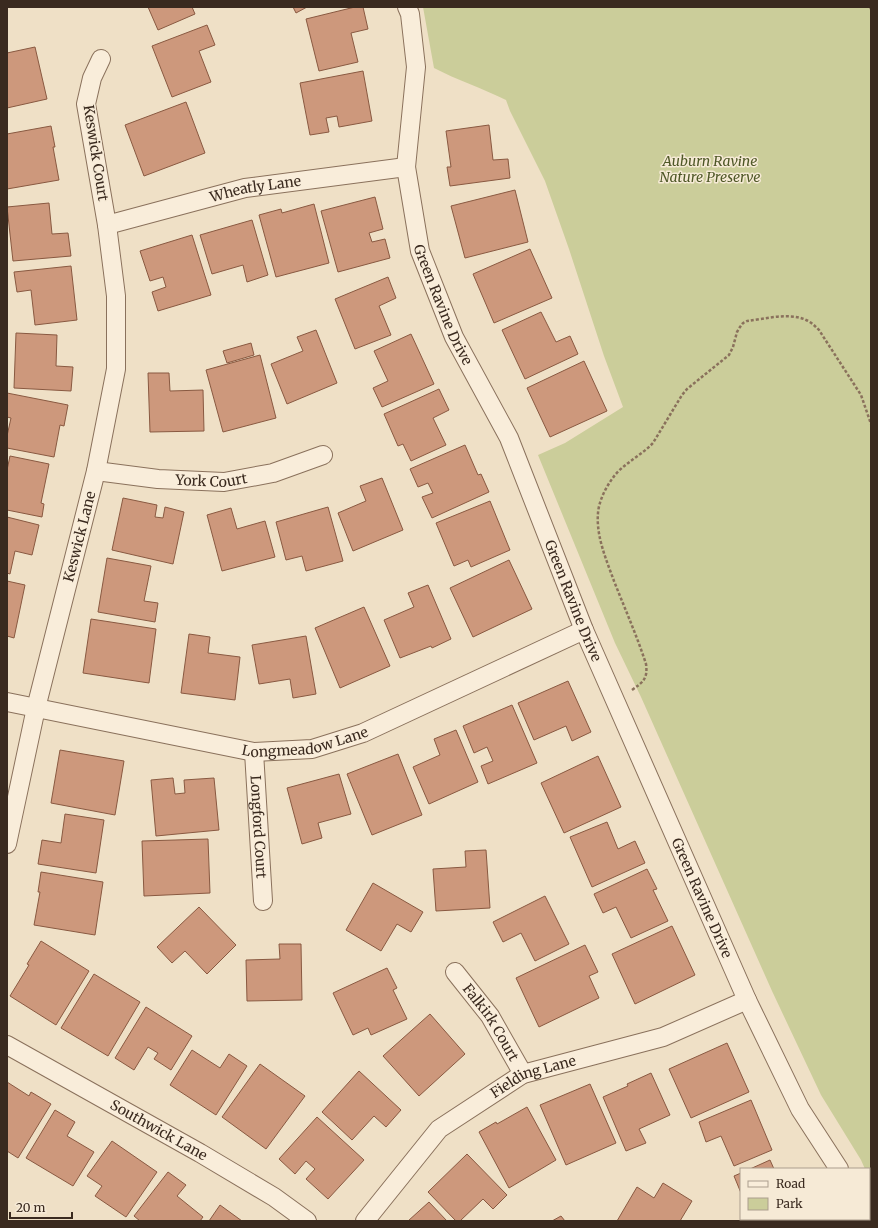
<svg xmlns="http://www.w3.org/2000/svg" width="878" height="1228" font-family="Merriweather,serif">
<style>
.green{fill:#cbcd9a}
.building{fill:#cd987c;stroke:#895941}
.lines{fill:none;stroke-linecap:round;stroke-linejoin:round}
.street-casing{stroke:#8a715c;stroke-width:20}
.path{stroke:#8a715c;stroke-width:2.5;stroke-dasharray:3 2;stroke-linecap:butt}
.street{stroke:#f9edda;stroke-width:18}
.labels{text-anchor:middle;stroke-width:3;stroke-linejoin:round;paint-order:stroke}
.street-label{font-size:14px;fill:#3a2a1f;stroke:#f6ead6}
.park-label{font-size:14px;font-style:italic;fill:#4e5726;stroke:#f6ead6}
</style>
<rect width="100%" height="100%" fill="#efe0c6"/>
<!-- green -->
<path class="green" d="M423,7H871V1183L869,1178V1169H865L861,1160L821,1095L772,991L641,697L615,643L538,455L565,443L623,407L604,356L569,249L545,181L510,111L506,100C482,88 457,80 434,68Z"/>
<!-- building -->
<path class="building" d="M148,7H192L195,14L158,30Z
M293,7H307L296,13Z
M355,7H363L368,29L351,33L358,62L319,71L306,19Z
M207,25L215,45L199,51L211,82L172,97L152,46Z
M35,47L47,99L7,108V53Z
M363,71L372,121L339,127L337,116L326,118L329,132L310,135L300,83Z
M186,102L205,153L144,176L125,125Z
M489,125L493,160L508,159L510,178L450,186L447,167H451L446,131Z
M51,126L55,147H53L59,180L7,189V134Z
M515,190L528,242L465,258L451,206Z
M375,197L383,229L369,233L372,242L385,239L390,258L338,272L321,211Z
M49,203L52,234L68,233L71,256L13,261L7,207Z
M314,204L329,263L276,277L259,215L281,209L282,213Z
M252,220L268,275L247,282L243,265L212,274L200,235Z
M192,235L211,295L158,311L152,292L166,287L163,277L150,281L140,251Z
M530,249L552,298L494,323L473,274Z
M71,266L77,320L35,325L31,290L17,292L14,272Z
M388,277L396,298L379,306L391,335L355,349L335,299Z
M541,312L556,342L570,336L578,354L525,379L502,330Z
M316,330L337,383L287,404L271,364L303,351L297,337Z
M16,333L57,335L56,366L73,367L71,391L14,388Z
M411,334L434,384L382,407L373,388L388,381L374,351Z
M251,343L254,355L227,363L223,351Z
M260,355L276,418L223,432L206,370Z
M584,361L607,411L550,437L527,388Z
M148,373H169L170,391L203,390L204,431L150,432Z
M439,389L449,410L433,418L446,445L411,461L403,444L398,446L384,414Z
M7,393L68,405L64,426L60,425L54,457L7,448V436L11,418L7,417Z
M465,445L478,475L481,474L489,492L432,518L422,497L433,493L428,483L418,487L410,469Z
M10,456L49,464L41,503L44,504L42,517L7,510V470Z
M382,478L403,530L353,551L338,513L366,501L360,486Z
M123,498L157,505L155,517L163,518L165,507L184,512L173,564L112,550Z
M490,501L510,550L471,567L468,560L454,566L436,523Z
M328,507L343,561L306,571L302,556L286,560L276,522Z
M231,508L237,529L265,521L275,557L222,571L207,515Z
M7,517L39,525L32,555L15,551L10,574L7,573Z
M107,558L151,566L144,601L158,603L155,622L98,612Z
M509,560L532,609L473,637L450,588Z
M7,581L25,585L14,638L7,636Z
M428,585L451,639L432,648L431,646L400,658L384,620L414,607L408,593Z
M364,607L390,666L340,688L315,628Z
M91,619L156,629L149,683L83,673Z
M189,634L210,637L208,653L240,657L235,700L181,693Z
M306,636L316,694L293,698L290,679L259,684L252,645Z
M568,681L591,732L572,741L566,726L534,740L518,703Z
M512,705L537,763L488,784L481,766L493,761L487,747L474,753L463,726Z
M456,730L478,782L429,804L413,767L440,755L434,739Z
M60,750L124,761L115,815L51,803Z
M398,754L422,815L372,835L347,774Z
M598,756L621,807L564,833L541,783Z
M339,774L351,814L318,823L322,838L302,844L287,788Z
M173,778L175,794L185,793L184,780L214,778L219,830L156,836L151,780Z
M65,814L104,820L96,873L38,864L42,840L61,843Z
M607,822L618,849L635,841L645,863L592,887L570,837Z
M208,839L210,893L144,896L142,841Z
M486,850L490,908L436,911L433,869L466,867L465,851Z
M647,869L657,889L653,890L668,921L631,938L616,907L603,913L594,894Z
M41,872L103,882L95,935L34,925L40,892H38Z
M373,883L423,912L411,932L397,924L381,951L346,930Z
M545,896L569,944L535,961L521,933L503,942L493,922Z
M199,907L236,945L207,974L185,951L172,963L157,947Z
M672,926L695,975L635,1004L612,954Z
M41,941L89,971L56,1025L10,996L29,965L27,964Z
M279,944H301L302,1000L247,1001L246,960L280,959Z
M585,945L598,972L589,976L599,998L539,1027L516,978Z
M387,968L397,988L393,990L407,1019L371,1035L368,1028L353,1035L333,993Z
M94,974L140,1002L108,1056L61,1028Z
M146,1007L192,1036L171,1070L154,1059L158,1053L148,1047L134,1070L115,1058Z
M430,1014L465,1054L419,1096L383,1056Z
M727,1043L749,1092L691,1118L669,1069Z
M192,1050L220,1068L229,1054L247,1066L216,1115L170,1085Z
M260,1064L305,1096L266,1149L222,1117Z
M359,1071L401,1110L386,1127L374,1116L352,1140L322,1112Z
M651,1073L670,1115L639,1129L646,1143L626,1151L603,1097L628,1086L627,1084Z
M7,1082L29,1096L31,1092L51,1104L18,1158L7,1151Z
M590,1084L616,1143L566,1165L540,1105Z
M751,1100L772,1150L734,1166L721,1136L706,1142L699,1122Z
M527,1107L556,1160L509,1188L479,1132L496,1122L497,1124Z
M55,1110L75,1122L67,1136L94,1152L73,1186L26,1158Z
M317,1117L364,1160L328,1199L306,1179L315,1169L306,1161L295,1174L279,1159Z
M112,1141L157,1172L126,1217L95,1196L102,1186L87,1176Z
M467,1154L507,1195L493,1209L483,1199L460,1221H456L428,1192Z
M770,1160L774,1169H750Z
M168,1172L186,1185L177,1196L203,1217L200,1221H140L134,1216Z
M741,1173V1193L734,1176Z
M663,1183L692,1201L680,1221H617L637,1187L654,1198Z
M429,1202L447,1221H408Z
M220,1205L242,1221H209Z
M561,1216L565,1221H552Z
M752,1219H772L767,1221H753Z"/>
<g class="lines">
<defs>
<g id="street">
<path id="s1" d="M407,7L410,14L416,67L406,167L420,251L454,337L509,438L584,630L747,1000L800,1109L839,1169"/>
<path id="s2" d="M107,225L245,188L406,167"/>
<path id="s3" d="M96,471L158,479L224,482L273,473L323,455"/>
<path id="s4" d="M7,702L254,752L312,749L363,733L584,630"/>
<path id="s5" d="M254,752L263,901"/>
<path id="s6" d="M7,844L36,708L96,471L116,369V296L107,225L86,104L92,78L101,59"/>
<path id="s7" d="M455,972L490,1016L523,1074"/>
<path id="s8" d="M7,1045L200,1153L274,1197L307,1221"/>
<path d="M862,1219L863,1221"/>
<path id="s9" d="M365,1221L439,1129L523,1074L663,1037L747,1000"/>
</g>
</defs>
<!-- street casing -->
<use href="#street" class="street-casing"/>
<!-- path -->
<path class="path" d="M870,7L871,9
M632,690C643,682 648,679 646,664C637,636 625,609 614,581C606,559 596,536 598,513C599,501 605,489 612,479C622,464 641,456 653,443L682,395L687,389L729,355L733,347L737,332L740,327L743,323L747,321C764,319 790,312 806,320C811,322 815,326 819,330L861,395L871,424"/>
<!-- street -->
<use href="#street" class="street"/>
</g>
<g class="labels">
<!-- street labels -->
<g class="street-label">
<text transform="translate(96 153) rotate(81)" y="5">Keswick Court</text>
<text dy="5" stroke="none"><textPath href="#s2" startOffset="153">Wheatly Lane</textPath></text>
<text dy="5" stroke="none"><textPath href="#s1" startOffset="305">Green Ravine Drive</textPath></text>
<text dy="5" stroke="none"><textPath href="#s3" startOffset="116">York Court</textPath></text>
<text dy="5" stroke="none"><textPath href="#s6" startOffset="316">Keswick Lane</textPath></text>
<text dy="5" stroke="none"><textPath href="#s1" startOffset="629">Green Ravine Drive</textPath></text>
<text dy="5" stroke="none"><textPath href="#s4" startOffset="304">Longmeadow Lane</textPath></text>
<text dy="5" stroke="none"><textPath href="#s5" startOffset="75">Longford Court</textPath></text>
<text dy="5" stroke="none"><textPath href="#s1" startOffset="953">Green Ravine Drive</textPath></text>
<text dy="5" stroke="none"><textPath href="#s7" startOffset="62">Falkirk Court</textPath></text>
<text dy="5" stroke="none"><textPath href="#s9" startOffset="227">Fielding Lane</textPath></text>
<text dy="5" stroke="none"><textPath href="#s8" startOffset="174">Southwick Lane</textPath></text>
</g>
<!-- park labels -->
<g class="park-label">
<text x="710" y="166">Auburn Ravine<tspan x="710" dy="16">Nature Preserve</tspan></text>
</g>
</g>
<!-- border -->
<rect width="878" height="1228" fill="none" stroke="#3a2a1f" stroke-width="16"/>
<!-- legend -->
<rect x="740" y="1168" width="130" height="52" fill="#f6ead6" stroke="#ab9d8d"/>
<rect x="748" y="1181" width="20" height="6" fill="#f9edda" stroke="#ab9d8d"/>
<text x="776" y="1188" font-size="12" fill="#3a2a1f">Road</text>
<rect x="748" y="1198" width="20" height="12" fill="#cbcd9a" stroke="#ab9d8d"/>
<text x="776" y="1208" font-size="12" fill="#3a2a1f">Park</text>
<!-- scale -->
<path d="M10 1212v6h62v-6" fill="none" stroke="#3a2a1f" stroke-width="2"/>
<text x="16" y="1212" font-size="12" fill="#3a2a1f" stroke="#f6ead6" stroke-width="3" paint-order="stroke">20 m</text>
</svg>
